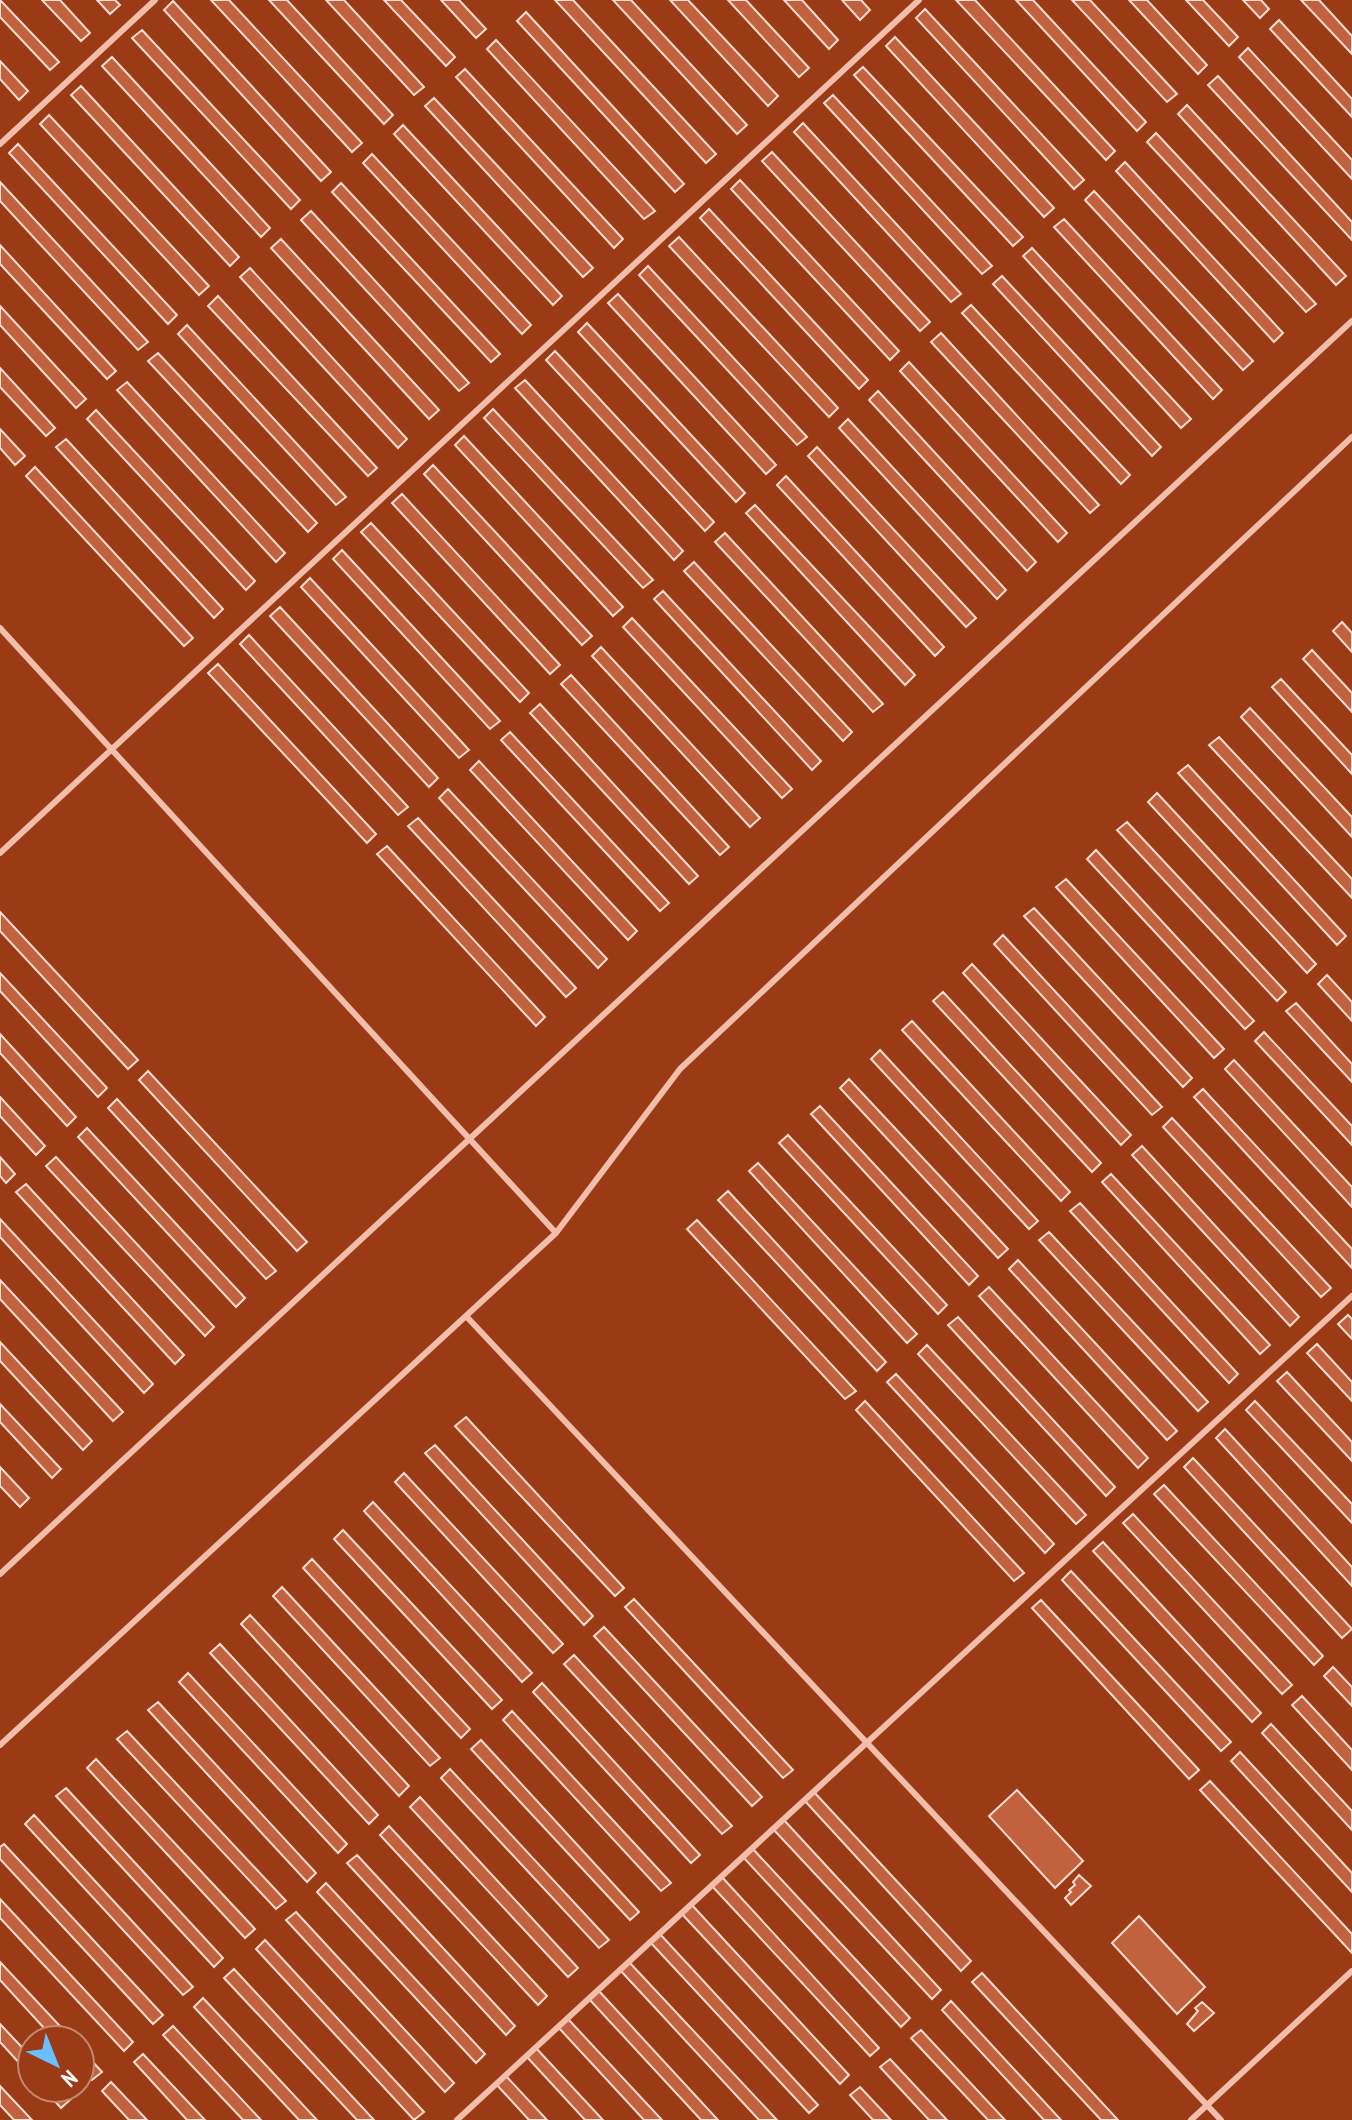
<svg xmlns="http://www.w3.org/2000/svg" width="1352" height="2120" font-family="'PT Sans Narrow',sans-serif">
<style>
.building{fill:#c1613e;stroke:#fdddd2;stroke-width:2}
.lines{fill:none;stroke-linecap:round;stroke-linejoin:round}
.service{stroke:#f2bdaa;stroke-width:6}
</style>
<rect width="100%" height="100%" fill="#9a3b15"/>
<!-- building -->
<path class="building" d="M0,0L59,62L50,70L0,17Z
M42,0H60L90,33L81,41Z
M97,0H115L120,5L110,14Z
M211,0H229L362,143L352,152Z
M269,0H287L393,115L384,124Z
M326,0H344L424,87L414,95Z
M384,0H401L455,57L446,66Z
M441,0H459L486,29L476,38Z
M555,0H573L716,154L706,163Z
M613,0H631L747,125L737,134Z
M670,0H688L778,96L768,106Z
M728,0H746L809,68L799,77Z
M784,0H802L838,40L829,49Z
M842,0H861L870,10L860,20Z
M956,0H975L1115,151L1106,160Z
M1016,0H1033L1146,122L1137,131Z
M1072,0H1090L1177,94L1167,102Z
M1129,0H1147L1207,65L1198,74Z
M1186,0H1203L1238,37L1229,46Z
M1243,0H1261L1269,9L1260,18Z
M1301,0H1319L1352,36V54Z
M173,1L331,172L321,181L164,10Z
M925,9L1084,180L1074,189L916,18Z
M526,12L684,184L675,192L517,21Z
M1279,20L1352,99V117L1270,29Z
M142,30L300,200L291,209L132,38Z
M895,37L1054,208L1044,217L886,46Z
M496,40L655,211L644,219L487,49Z
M1248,48L1352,160V179L1239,57Z
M112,57L270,228L261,237L102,66Z
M0,61L28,91L19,100L0,79Z
M863,67L1023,237L1013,246L854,75Z
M465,69L623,239L614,248L456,77Z
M1218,76L1352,222V240L1208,85Z
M81,86L239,257L230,266L71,95Z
M833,95L992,266L982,274L824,103Z
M434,98L593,268L583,277L425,106Z
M1187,105L1346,276L1336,285L1178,114Z
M49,115L209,286L199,295L40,124Z
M803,123L961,294L951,302L794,132Z
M403,125L562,296L553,305L394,134Z
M1156,133L1316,304L1306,312L1147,142Z
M18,144L177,315L168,324L9,153Z
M772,152L930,322L920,331L762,161Z
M372,154L531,325L522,334L363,163Z
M1125,162L1283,333L1274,342L1116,171Z
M740,180L899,351L890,360L731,189Z
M0,182L148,342L138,350L0,201Z
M341,183L500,354L491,362L332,192Z
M1094,191L1253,361L1243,370L1085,200Z
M709,209L868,380L859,389L700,218Z
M311,211L469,383L459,391L301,220Z
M1064,219L1222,390L1213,399L1054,227Z
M679,237L838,408L829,417L669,246Z
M281,239L439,410L429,419L271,248Z
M0,245L116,371L107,379L0,264Z
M1032,248L1191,419L1181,428L1023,256Z
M648,266L807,437L797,445L639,275Z
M250,268L407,439L398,448L240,277Z
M1002,276L1161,447L1152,456L993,284Z
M618,294L776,465L766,474L608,303Z
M218,296L377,468L368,476L208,306Z
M971,305L1130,475L1121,484L962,313Z
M0,306L86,399L76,408L0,325Z
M587,323L745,493L736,502L578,332Z
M187,325L346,497L336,505L178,334Z
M941,333L1099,505L1090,513L931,342Z
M555,351L714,522L705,531L546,360Z
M158,353L317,523L308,532L148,361Z
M909,362L1067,533L1058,542L900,371Z
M0,368L55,428L46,436L0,387Z
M525,380L683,551L674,560L515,388Z
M127,382L285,553L276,562L117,390Z
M878,391L1036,562L1027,571L869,400Z
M493,409L653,580L643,588L484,418Z
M96,410L255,581L246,590L87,419Z
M848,419L1006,590L997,599L839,428Z
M0,429L25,456L15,465L0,448Z
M464,436L623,607L613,616L455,445Z
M66,439L223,609L214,618L56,447Z
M817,447L976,618L966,627L808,456Z
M433,465L592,636L582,645L424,474Z
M35,467L193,638L184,646L26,476Z
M786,476L944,647L935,656L777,485Z
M402,494L560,665L550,674L392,503Z
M755,505L915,675L905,685L746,513Z
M371,523L529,693L520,702L361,532Z
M725,533L883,704L873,712L715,542Z
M342,550L500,721L490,729L333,559Z
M694,562L852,732L843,741L684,571Z
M310,578L469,750L459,758L301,587Z
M663,591L821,761L812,770L654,599Z
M280,607L438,778L429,787L270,616Z
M632,618L792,789L782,798L623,627Z
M1342,622L1352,633V652L1333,631Z
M249,635L408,807L398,815L240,644Z
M601,647L760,818L750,827L592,656Z
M1312,650L1352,693V712L1303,659Z
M218,664L376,834L367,843L208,673Z
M571,675L729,847L720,855L561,684Z
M1281,679L1352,755V774L1272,687Z
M540,704L698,876L689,884L530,713Z
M1250,708L1352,817V837L1241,717Z
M510,732L669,903L660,911L501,740Z
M1219,737L1352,879V898L1209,745Z
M479,761L637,931L628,940L470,770Z
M1188,765L1346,936L1337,945L1178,773Z
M448,789L607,959L598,968L439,798Z
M1157,793L1316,964L1307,973L1148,802Z
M418,818L576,988L566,997L408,826Z
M1127,822L1286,992L1277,1001L1117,830Z
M387,846L545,1017L536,1026L377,854Z
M1096,850L1254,1021L1245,1029L1087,859Z
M1066,879L1224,1049L1214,1058L1056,887Z
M1034,908L1192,1078L1183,1087L1024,916Z
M0,912L138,1060L128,1069L0,931Z
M1003,935L1162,1107L1152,1115L994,944Z
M972,964L1131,1135L1121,1145L963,973Z
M0,973L107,1088L98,1097L0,991Z
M1327,975L1352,1002V1021L1318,984Z
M943,992L1101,1163L1092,1172L933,1001Z
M1296,1003L1352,1064V1082L1286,1011Z
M912,1021L1070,1192L1061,1201L902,1030Z
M1264,1032L1352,1126V1145L1255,1041Z
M0,1034L76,1117L67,1126L0,1053Z
M880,1050L1038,1221L1029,1229L871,1059Z
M1234,1060L1352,1187V1207L1225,1069Z
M148,1071L307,1242L297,1251L139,1080Z
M849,1079L1008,1249L998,1258L840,1088Z
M1203,1089L1352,1249V1268L1194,1097Z
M0,1097L45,1146L36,1155L0,1116Z
M117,1099L276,1271L266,1279L108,1108Z
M820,1106L978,1276L969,1285L811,1114Z
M1172,1118L1331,1288L1321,1297L1163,1127Z
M87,1128L245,1298L236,1307L78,1137Z
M788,1135L947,1305L938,1314L779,1143Z
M1142,1146L1299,1317L1290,1326L1132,1155Z
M0,1157L15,1174L6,1183L0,1176Z
M56,1157L214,1327L205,1336L46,1166Z
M758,1163L917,1334L907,1343L749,1171Z
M1111,1174L1270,1345L1260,1354L1102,1182Z
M26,1184L184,1355L175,1364L16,1192Z
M728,1191L886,1362L877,1371L718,1200Z
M1080,1203L1238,1374L1229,1383L1070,1211Z
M0,1219L153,1384L144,1393L0,1237Z
M697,1220L856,1391L845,1399L687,1229Z
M1049,1232L1208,1402L1198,1411L1039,1240Z
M1018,1260L1177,1431L1167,1440L1009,1269Z
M0,1280L123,1412L113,1421L0,1299Z
M989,1287L1148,1458L1138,1468L979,1296Z
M1348,1315L1352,1319V1339L1338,1324Z
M958,1317L1115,1487L1106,1496L948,1325Z
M0,1342L92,1441L83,1450L0,1361Z
M1317,1344L1352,1382V1401L1307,1353Z
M927,1345L1086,1515L1076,1524L918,1354Z
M1287,1372L1352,1442V1461L1277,1381Z
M896,1374L1054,1544L1045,1553L887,1382Z
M865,1401L1024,1573L1014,1581L856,1410Z
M1255,1401L1352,1504V1523L1246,1410Z
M0,1404L61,1469L52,1478L0,1422Z
M466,1417L624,1588L615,1596L455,1426Z
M1225,1429L1352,1567V1586L1216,1438Z
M435,1445L593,1616L584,1625L425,1453Z
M1193,1458L1352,1629L1342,1638L1184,1467Z
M0,1467L29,1498L20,1507L0,1486Z
M404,1473L563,1644L553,1653L395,1482Z
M1164,1485L1323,1656L1314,1665L1154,1494Z
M373,1502L532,1673L522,1682L364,1511Z
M1133,1514L1292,1685L1282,1694L1123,1523Z
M343,1530L502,1700L492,1709L334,1539Z
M1103,1542L1261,1713L1252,1722L1093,1551Z
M312,1559L470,1729L461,1738L303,1568Z
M1071,1571L1231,1742L1221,1751L1062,1580Z
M282,1587L440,1758L430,1766L273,1596Z
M634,1599L793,1770L783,1778L625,1607Z
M1041,1600L1199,1770L1189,1779L1032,1608Z
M250,1615L409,1786L399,1796L241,1624Z
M604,1627L762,1797L752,1806L594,1636Z
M220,1644L378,1815L369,1824L210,1653Z
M574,1655L732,1826L722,1834L564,1664Z
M1333,1667L1352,1687V1706L1324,1676Z
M188,1673L347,1844L338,1853L179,1682Z
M542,1683L700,1855L691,1863L533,1692Z
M1302,1696L1352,1750V1770L1292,1705Z
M158,1702L316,1873L307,1882L148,1710Z
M512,1711L671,1883L661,1891L503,1720Z
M1271,1724L1352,1811V1830L1262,1733Z
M127,1731L286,1901L276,1909L117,1739Z
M481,1740L639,1912L630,1920L471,1749Z
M1240,1752L1352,1873V1892L1231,1761Z
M96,1759L255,1929L245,1938L87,1768Z
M450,1769L609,1940L599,1948L441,1778Z
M1210,1781L1352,1934V1953L1200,1790Z
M66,1788L223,1958L214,1967L56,1796Z
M1017,1790L1083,1861L1055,1888L989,1816Z
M813,1791L971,1961L961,1971L804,1800Z
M420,1797L578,1968L568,1977L410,1807Z
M34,1815L193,1987L183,1995L25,1824Z
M783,1819L941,1990L932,1999L773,1829Z
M389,1826L547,1996L538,2005L380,1835Z
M4,1844L163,2015L153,2024L0,1859V1847Z
M752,1848L910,2018L901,2027L743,1857Z
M357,1855L515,2026L506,2035L347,1863Z
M1079,1875L1091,1886L1071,1905L1065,1898L1071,1892L1069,1890L1075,1885L1073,1882Z
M721,1876L879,2048L870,2056L711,1885Z
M326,1883L485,2054L476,2063L317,1892Z
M0,1899L133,2042L124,2051L0,1918Z
M691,1904L849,2075L840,2084L681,1913Z
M296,1912L454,2083L445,2092L286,1920Z
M1139,1916L1205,1987L1177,2014L1112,1943Z
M659,1933L818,2105L809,2113L650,1942Z
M265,1940L424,2112L414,2120L256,1949Z
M0,1962L73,2040H55L0,1980Z
M629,1962L777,2120H759L620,1970Z
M234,1969L374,2120H357L224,1978Z
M982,1973L1118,2120H1101L972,1982Z
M598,1990L718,2120H701L589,1999Z
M203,1998L317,2120H299L194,2007Z
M951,2001L1061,2120H1044L942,2010Z
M1202,2002L1214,2013L1194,2031L1187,2024L1198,2011L1195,2008Z
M568,2019L662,2120H644L558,2027Z
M0,2024L32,2058V2077L0,2042Z
M173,2026L261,2120H243L163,2035Z
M921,2030L1005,2120H988L911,2038Z
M80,2048L102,2072L92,2080L80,2067Z
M536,2048L603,2120H585L527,2057Z
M143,2054L205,2120H187L134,2062Z
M890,2059L947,2120H929L880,2067Z
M506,2076L547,2120H529L496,2084Z
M111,2082L147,2120H129L102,2091Z
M0,2086L32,2120H14L0,2105Z
M860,2087L891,2120H873L850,2095Z
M43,2088H60L71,2099L61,2108Z"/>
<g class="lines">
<!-- service -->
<path class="service" d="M0,144L155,0
M0,628L556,1233
M0,853L919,0
M466,1316L1221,2120
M0,1574L1352,321
M0,1745L556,1233L680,1069L1352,437
M457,2120L1352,1296
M1191,2120L1352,1971"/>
</g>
<!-- north arrow -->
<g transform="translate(56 2064) rotate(137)"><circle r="38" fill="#9a3b15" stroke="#c28973" stroke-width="2"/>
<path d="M0-6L14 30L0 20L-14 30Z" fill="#6bbfff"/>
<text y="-12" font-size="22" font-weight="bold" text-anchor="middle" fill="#ffffff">N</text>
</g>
</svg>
